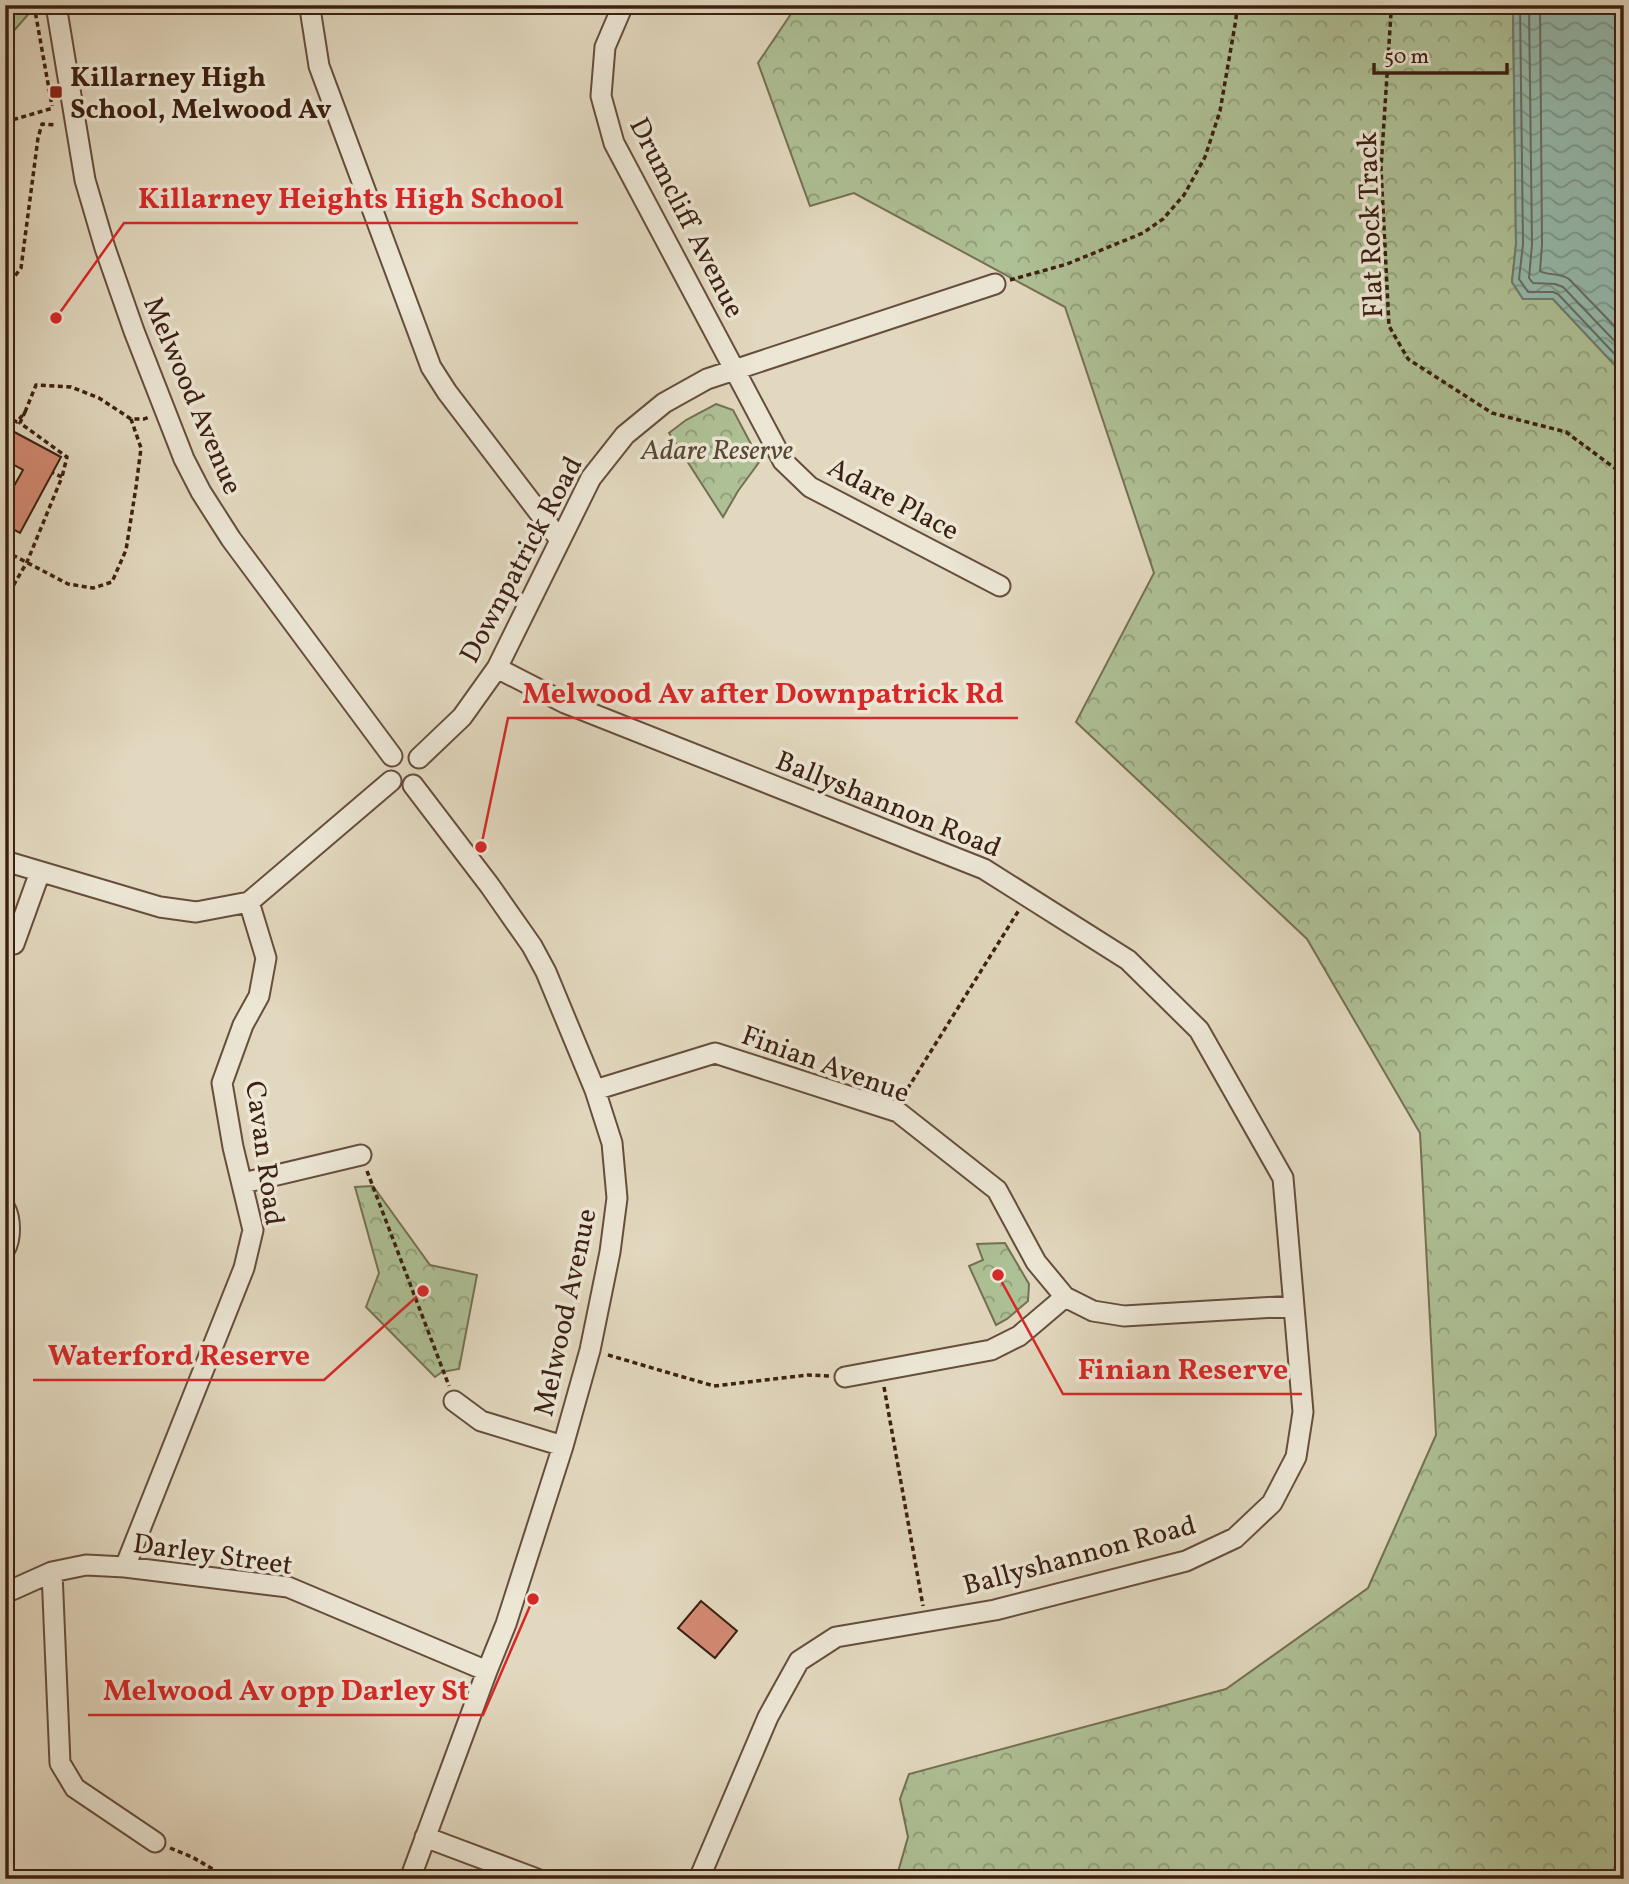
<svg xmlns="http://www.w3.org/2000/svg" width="1629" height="1884" font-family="Vollkorn,serif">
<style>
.forest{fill:url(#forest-crowns);stroke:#757053;stroke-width:2}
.water{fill:url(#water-waves);stroke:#717c6f;stroke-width:2}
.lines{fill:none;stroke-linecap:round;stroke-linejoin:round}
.shore{stroke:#686d60;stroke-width:2}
.building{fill:#d38972;stroke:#3c2011;stroke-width:2}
.minor-casing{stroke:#664e3c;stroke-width:23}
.path{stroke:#3c2011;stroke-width:3.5;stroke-dasharray:5 3.5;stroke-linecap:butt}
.minor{stroke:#ece6d5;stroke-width:19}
.poi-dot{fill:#8f2418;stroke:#ece6d5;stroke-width:2.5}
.labels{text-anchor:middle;stroke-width:7;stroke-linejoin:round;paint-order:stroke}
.poi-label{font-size:28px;font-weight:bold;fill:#3c2011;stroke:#ece6d5;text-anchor:start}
.street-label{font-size:28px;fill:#3c2011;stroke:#ece6d5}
.park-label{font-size:28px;font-style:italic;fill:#584832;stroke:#ece6d5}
.leader{fill:none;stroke:#d62828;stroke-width:2.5}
.callout-dot{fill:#d62828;stroke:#ece6d5;stroke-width:2.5}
.callout-label{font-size:30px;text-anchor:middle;font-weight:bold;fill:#d62828;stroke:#ece6d5;stroke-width:7;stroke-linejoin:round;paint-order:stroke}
</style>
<defs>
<pattern id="forest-crowns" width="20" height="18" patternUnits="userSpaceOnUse" patternTransform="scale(1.75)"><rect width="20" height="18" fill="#aec095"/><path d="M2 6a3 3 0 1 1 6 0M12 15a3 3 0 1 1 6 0" fill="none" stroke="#8f9c78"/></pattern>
<pattern id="water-waves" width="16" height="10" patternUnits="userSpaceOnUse" patternTransform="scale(1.75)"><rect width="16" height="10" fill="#95baae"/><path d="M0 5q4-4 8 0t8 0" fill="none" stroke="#7b978c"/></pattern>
</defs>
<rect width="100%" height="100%" fill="#e2d8bf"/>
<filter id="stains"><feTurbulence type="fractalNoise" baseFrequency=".00286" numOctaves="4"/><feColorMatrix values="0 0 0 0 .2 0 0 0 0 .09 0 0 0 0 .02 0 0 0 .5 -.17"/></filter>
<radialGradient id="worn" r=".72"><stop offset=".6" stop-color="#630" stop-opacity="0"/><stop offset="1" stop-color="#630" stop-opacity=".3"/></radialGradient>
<!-- forest -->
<path class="forest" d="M5,5H31L32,10L5,41Z
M797,5H1513L1516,244L1512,282L1523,299H1553L1624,375V1879H896L908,1837L900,1799L909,1774L1226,1689L1368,1588L1436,1435L1420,1133L1307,939L1076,722L1154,573L1065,307L854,193L810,206L758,63Z
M716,404L733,410L760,461L738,491L723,517L669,433L686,420Z
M373,1186L430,1265L477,1275L459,1369L442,1372L435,1377L366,1307L379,1273L355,1187Z
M1005,1243L1029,1284L1028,1301L1007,1319L996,1325L969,1266L983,1260L977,1244Z"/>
<!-- water -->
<path class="water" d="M1513,5H1624V375L1553,299H1523L1512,282L1516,244Z"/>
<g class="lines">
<!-- shore -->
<path class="shore" d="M1520,5L1523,244L1519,279L1528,292H1553L1558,294L1624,364
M1529,5L1532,244L1529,278L1533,283L1555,284L1563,287L1624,351
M1540,5L1542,244L1540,271C1547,276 1559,272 1569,279L1624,336"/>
</g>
<!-- building -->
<path class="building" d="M5,427L61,457L20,533L5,525V502L23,470L5,460Z
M701,1601L737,1631L715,1658L678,1628Z"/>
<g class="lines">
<defs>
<path id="minor" d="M56,5L85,180L105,248L134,331L184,459L201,492L231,539L392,756
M313,5L311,15L319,66L431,367L447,392L560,540
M623,5L605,47L601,96L614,143L783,461L810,487L1000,586
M497,668L565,703L984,869L1128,960L1199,1030L1283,1178L1303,1412L1296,1457L1272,1503L1235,1538L1186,1561L995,1610L836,1637L799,1661L768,1717L699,1879
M419,758L462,717L497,668L591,478L625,435L664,403L707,379L995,284
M5,861L160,907L196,912L249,902L391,781
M14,944L40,872
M595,1090L715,1053L898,1112L997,1190L1036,1262L1065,1297L1093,1311L1124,1316L1294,1306
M243,1183L361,1155
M5,1208C11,1219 11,1239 5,1249
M845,1377L991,1350L1019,1336L1065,1297
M454,1401L481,1421L563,1446
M125,1567L244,1268L253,1230L233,1147L222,1083L243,1025L259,996L266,958L249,902
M52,1572L60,1763L75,1788L155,1842
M5,1593L52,1572L86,1565L125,1567L288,1587L487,1671
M425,1837L537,1879
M410,1879L487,1671L506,1624L563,1446L590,1350L610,1252L617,1198L612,1143L595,1090L546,972L532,946L490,886L413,785"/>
</defs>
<!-- minor casing -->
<use href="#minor" class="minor-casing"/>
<!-- path -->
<path class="path" d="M34,5L52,106
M1390,5L1391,13L1381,168L1389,326L1408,359L1492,413L1566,432L1624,475
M5,122L53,108
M1010,280L1067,264L1143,233L1163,219L1184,195L1205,157L1220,111L1236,19L1237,5
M5,289L21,268L38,138L42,124L56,125
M5,338L9,351L5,357
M25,412L36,385L71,387L99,398L131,419H144L149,417
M5,416L17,422L25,412L20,423L67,457L62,477
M5,551L68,584L93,588L112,582L126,550L136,487L141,448L131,419
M5,600L27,562L62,477L53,473
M903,1096L1019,910
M367,1171L449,1386
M608,1355L714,1386L808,1375L829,1376
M884,1387L923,1606
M170,1848L192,1857L230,1879"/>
<!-- minor -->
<use href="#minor" class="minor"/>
</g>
<!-- markers -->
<rect class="poi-dot" x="49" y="85" width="14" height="14" rx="3.5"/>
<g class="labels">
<!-- poi labels -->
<g class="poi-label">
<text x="70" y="86">Killarney High<tspan x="70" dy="32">School, Melwood Av</tspan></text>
</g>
<!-- street labels -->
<g class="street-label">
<text transform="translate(688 217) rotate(63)" y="10">Drumcliff Avenue</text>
<text transform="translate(1369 225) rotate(-92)" y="10">Flat Rock Track</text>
<text transform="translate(194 395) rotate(67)" y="10">Melwood Avenue</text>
<text transform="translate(894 498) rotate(28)" y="10">Adare Place</text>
<text transform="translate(520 559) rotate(-62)" y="10">Downpatrick Road</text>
<text transform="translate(889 803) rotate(22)" y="10">Ballyshannon Road</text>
<text transform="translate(826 1063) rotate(20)" y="10">Finian Avenue</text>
<text transform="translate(266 1153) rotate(82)" y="10">Cavan Road</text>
<text transform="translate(564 1312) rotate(-78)" y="10">Melwood Avenue</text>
<text transform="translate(213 1553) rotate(8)" y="10">Darley Street</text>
<text transform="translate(1079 1554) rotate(-15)" y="10">Ballyshannon Road</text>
</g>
<!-- park labels -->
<g class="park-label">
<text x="717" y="459">Adare Reserve</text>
</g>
</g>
<!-- callouts -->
<path class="leader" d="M56 318L124 223H578M481 847L508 718H1018M423 1291L324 1380H33M998 1275L1063 1394H1302M533 1599L483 1715H88"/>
<g class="callout-dot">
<circle cx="56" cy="318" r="7"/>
<circle cx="481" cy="847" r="7"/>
<circle cx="423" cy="1291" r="7"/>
<circle cx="998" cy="1275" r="7"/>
<circle cx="533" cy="1599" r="7"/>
</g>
<g class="callout-label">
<text x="351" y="208">Killarney Heights High School</text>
<text x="763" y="703">Melwood Av after Downpatrick Rd</text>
<text x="179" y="1365">Waterford Reserve</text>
<text x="1183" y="1379">Finian Reserve</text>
<text x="286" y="1700">Melwood Av opp Darley St</text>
</g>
<!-- margin -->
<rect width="1629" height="1884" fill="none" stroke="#e2d8bf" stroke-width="28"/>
<rect x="7" y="7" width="1615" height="1870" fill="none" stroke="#3c2011" stroke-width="3.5"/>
<rect x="14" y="14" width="1601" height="1856" fill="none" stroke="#3c2011" stroke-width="2"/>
<!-- scale -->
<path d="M1374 63v10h133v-10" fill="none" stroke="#3c2011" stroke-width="3.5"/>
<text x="1384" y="63" font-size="21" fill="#3c2011" stroke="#ece6d5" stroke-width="5" paint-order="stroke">50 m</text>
<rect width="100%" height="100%" filter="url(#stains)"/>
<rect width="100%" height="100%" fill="url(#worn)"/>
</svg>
